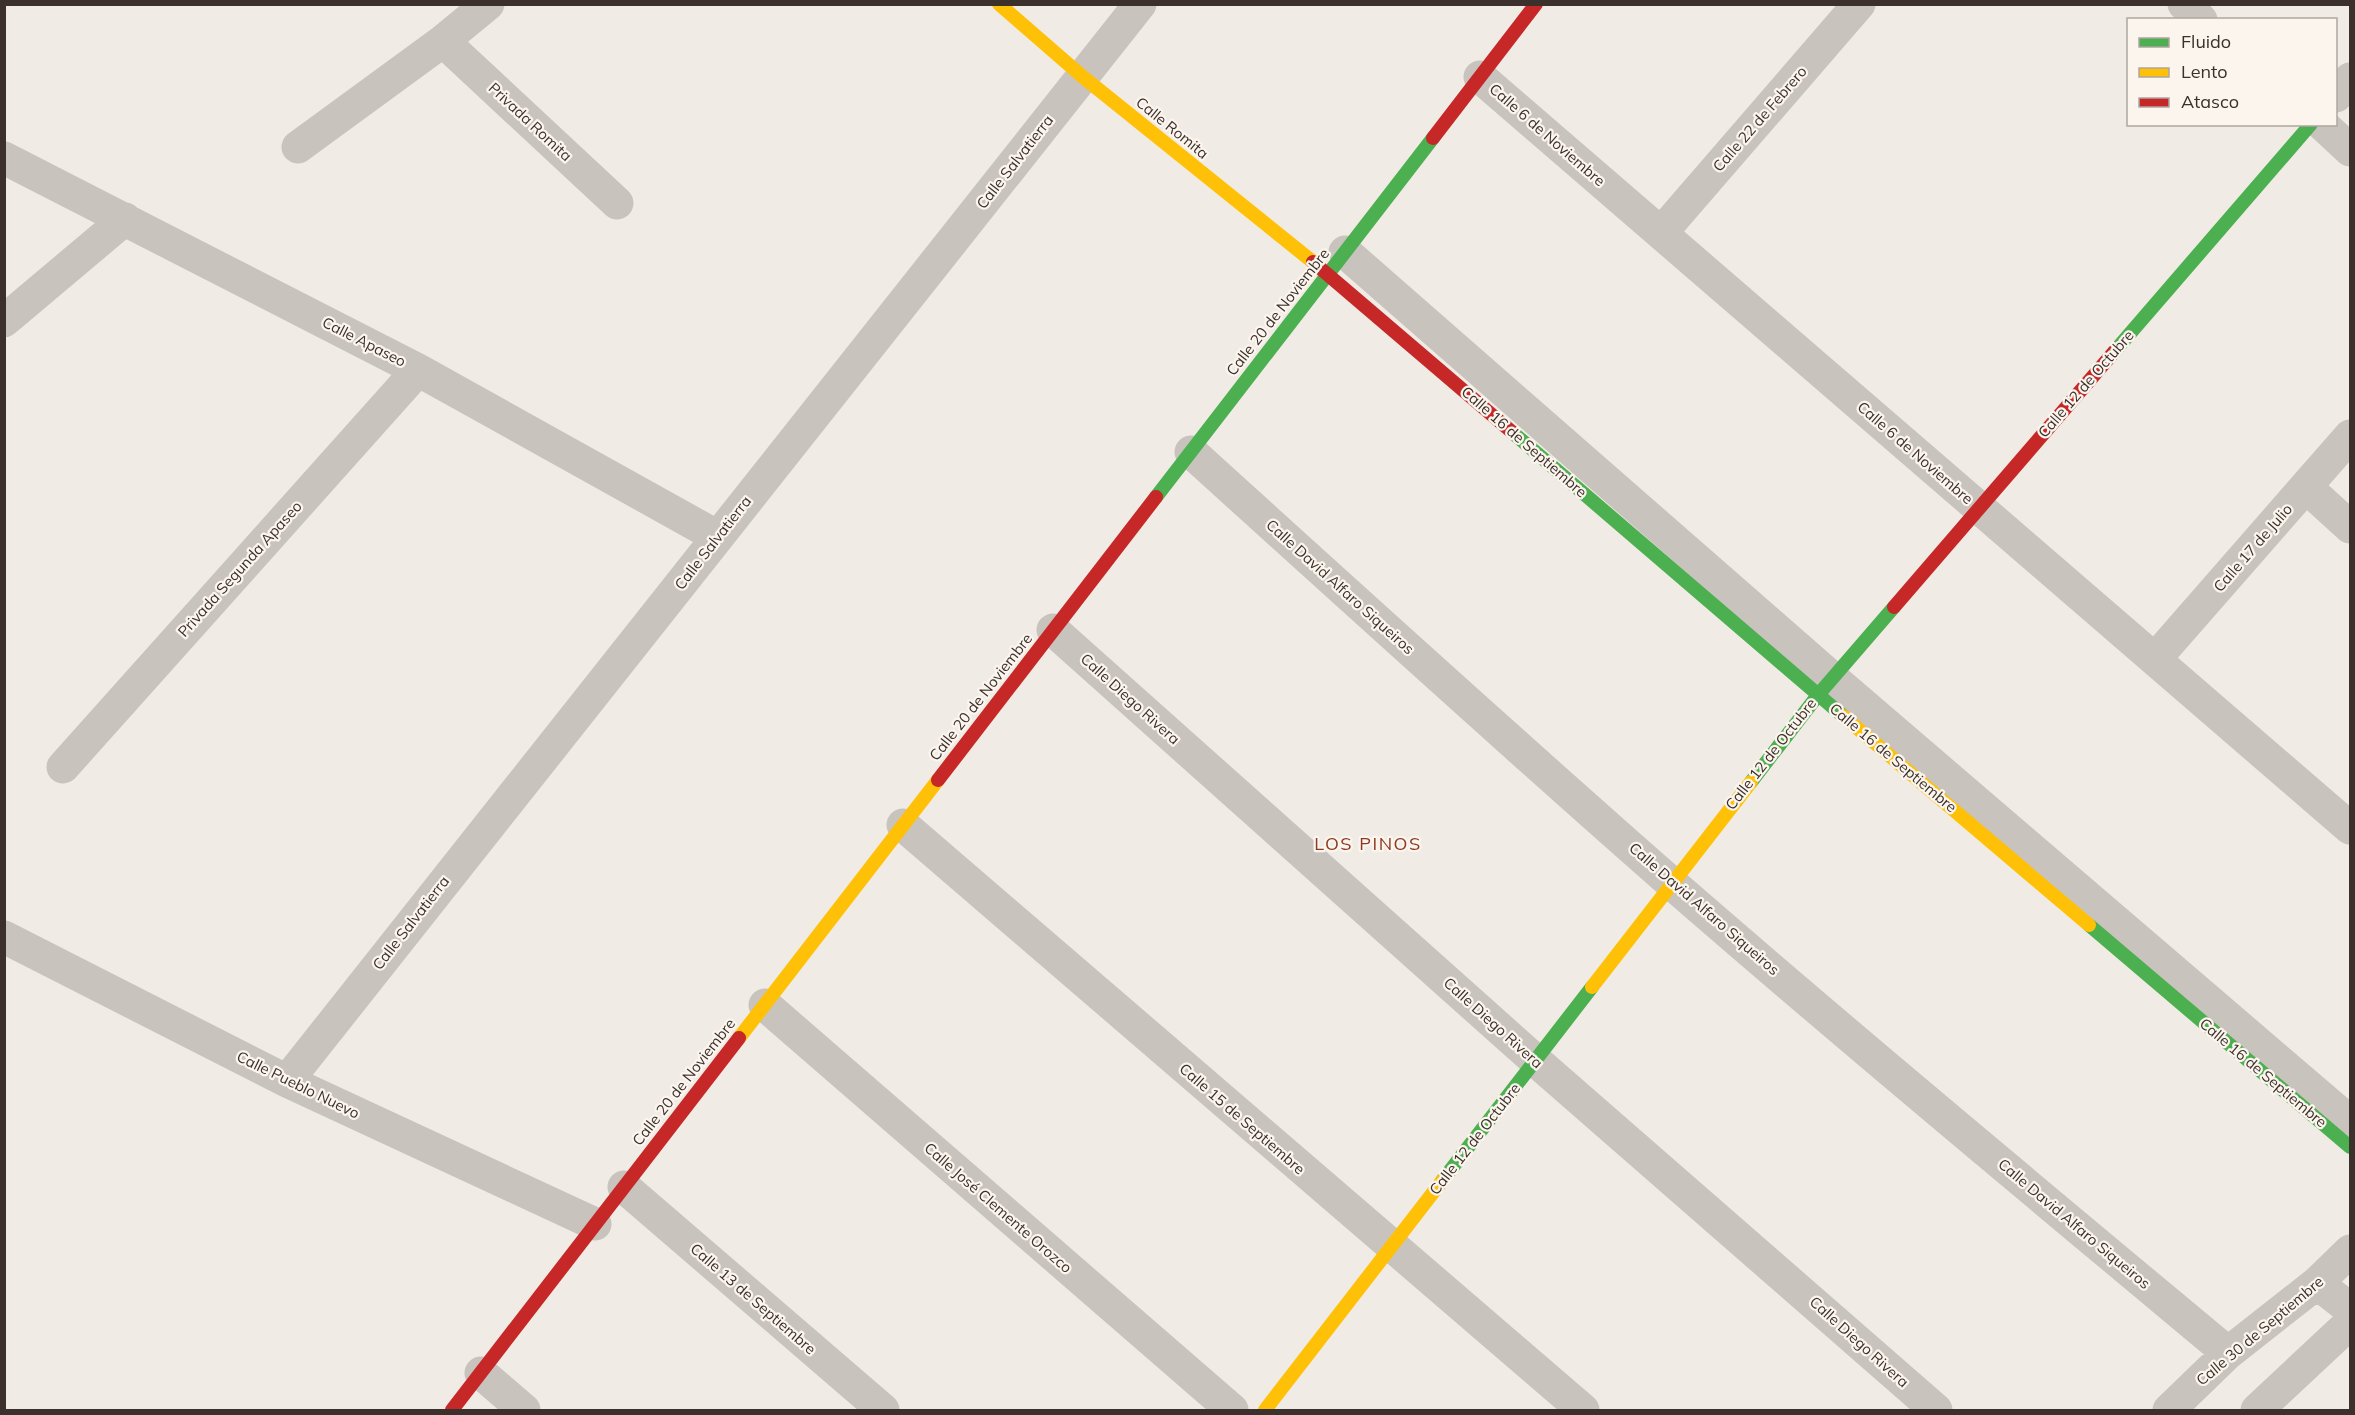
<svg xmlns="http://www.w3.org/2000/svg" width="2355" height="1415" font-family="Mulish,sans-serif">
<style>
.lines{fill:none;stroke-linecap:round;stroke-linejoin:round}
.street{stroke:#c9c3be;stroke-width:33}
.fast{stroke:#4caf50;stroke-width:14}
.slow{stroke:#ffc107;stroke-width:14}
.jam{stroke:#c62828;stroke-width:14}
.labels{text-anchor:middle;stroke-width:4.5;stroke-linejoin:round;paint-order:stroke}
.street-label{font-size:15px;fill:#3b302b;stroke:#fbf5ee}
.quarter-label{font-size:18px;letter-spacing:1.5px;fill:#8c3b22;stroke:#fbf5ee}
</style>
<rect width="100%" height="100%" fill="#f0ebe5"/>
<g class="lines">
<!-- street -->
<path class="street" d="M2184,4L2201,20
M443,41L617,203
M1480,77L2350,828
M2336,96L2350,79
M2322,124L2350,150
M298,147L443,41L488,4
M4,158L418,370L718,537
M1661,233L1859,4
M1345,252L1832,678L2350,1122
M4,321L125,219
M1191,452C1350,596 1508,740 1669,881C1853,1041 2041,1197 2228,1353
M2306,487L2350,527
M1053,630L1536,1061L1936,1410
M2155,659L2350,436
M63,767L418,370
M903,825L1583,1410
M4,937L287,1081L595,1224
M765,1005L1232,1410
M287,1081L1140,4
M624,1187L883,1410
M2317,1283L2350,1309
M481,1373L524,1410
M2169,1410L2228,1353L2317,1283L2350,1251
M2257,1410L2350,1323"/>
<!-- fast -->
<path class="fast" d="M2114,352L2311,124
M1512,432L1843,716
M1156,497L1433,138
M1751,782L1818,695L1894,607
M2089,925L2350,1147
M1442,1181L1592,987"/>
<!-- slow -->
<path class="slow" d="M999,4L1083,77L1313,262
M1843,716L2089,925
M1592,987L1751,782
M739,1038L938,780
M1265,1410L1442,1181"/>
<!-- jam -->
<path class="jam" d="M1433,138L1536,4
M1313,262L1512,432
M1894,607L2114,352
M938,780L1156,497
M452,1410L739,1038"/>
</g>
<g class="labels">
<!-- street labels -->
<g class="street-label">
<text transform="translate(1760 119) rotate(-49)" y="5">Calle 22 de Febrero</text>
<text transform="translate(530 122) rotate(43)" y="5">Privada Romita</text>
<text transform="translate(1172 128) rotate(39)" y="5">Calle Romita</text>
<text transform="translate(1547 135) rotate(41)" y="5">Calle 6 de Noviembre</text>
<text transform="translate(1015 162) rotate(-52)" y="5">Calle Salvatierra</text>
<text transform="translate(1278 312) rotate(-52)" y="5">Calle 20 de Noviembre</text>
<text transform="translate(364 342) rotate(27)" y="5">Calle Apaseo</text>
<text transform="translate(2086 384) rotate(-49)" y="5">Calle 12 de Octubre</text>
<text transform="translate(1524 442) rotate(41)" y="5">Calle 16 de Septiembre</text>
<text transform="translate(1915 453) rotate(41)" y="5">Calle 6 de Noviembre</text>
<text transform="translate(713 543) rotate(-52)" y="5">Calle Salvatierra</text>
<text transform="translate(2253 548) rotate(-49)" y="5">Calle 17 de Julio</text>
<text transform="translate(240 569) rotate(-48)" y="5">Privada Segunda Apaseo</text>
<text transform="translate(1340 587) rotate(42)" y="5">Calle David Alfaro Siqueiros</text>
<text transform="translate(981 697) rotate(-52)" y="5">Calle 20 de Noviembre</text>
<text transform="translate(1130 699) rotate(42)" y="5">Calle Diego Rivera</text>
<text transform="translate(1771 754) rotate(-52)" y="5">Calle 12 de Octubre</text>
<text transform="translate(1893 758) rotate(40)" y="5">Calle 16 de Septiembre</text>
<text transform="translate(1704 909) rotate(41)" y="5">Calle David Alfaro Siqueiros</text>
<text transform="translate(411 923) rotate(-52)" y="5">Calle Salvatierra</text>
<text transform="translate(1493 1023) rotate(42)" y="5">Calle Diego Rivera</text>
<text transform="translate(2263 1073) rotate(40)" y="5">Calle 16 de Septiembre</text>
<text transform="translate(684 1082) rotate(-52)" y="5">Calle 20 de Noviembre</text>
<text transform="translate(298 1085) rotate(26)" y="5">Calle Pueblo Nuevo</text>
<text transform="translate(1242 1119) rotate(41)" y="5">Calle 15 de Septiembre</text>
<text transform="translate(1475 1139) rotate(-52)" y="5">Calle 12 de Octubre</text>
<text transform="translate(998 1208) rotate(41)" y="5">Calle José Clemente Orozco</text>
<text transform="translate(2074 1224) rotate(40)" y="5">Calle David Alfaro Siqueiros</text>
<text transform="translate(753 1299) rotate(41)" y="5">Calle 13 de Septiembre</text>
<text transform="translate(2260 1331) rotate(-40)" y="5">Calle 30 de Septiembre</text>
<text transform="translate(1859 1342) rotate(42)" y="5">Calle Diego Rivera</text>
</g>
<!-- quarter labels -->
<g class="quarter-label">
<text x="1368" y="850">LOS PINOS</text>
</g>
</g>
<!-- border -->
<rect width="2355" height="1415" fill="none" stroke="#3b302b" stroke-width="12"/>
<!-- legend -->
<rect x="2127" y="18" width="210" height="108" fill="#fbf5ee" stroke="#aea6a0" stroke-width="1.5"/>
<rect x="2139" y="38" width="30" height="9" fill="#4caf50" stroke="#aea6a0" stroke-width="1.5"/>
<text x="2181" y="48" font-size="18" fill="#3b302b">Fluido</text>
<rect x="2139" y="68" width="30" height="9" fill="#ffc107" stroke="#aea6a0" stroke-width="1.5"/>
<text x="2181" y="78" font-size="18" fill="#3b302b">Lento</text>
<rect x="2139" y="98" width="30" height="9" fill="#c62828" stroke="#aea6a0" stroke-width="1.5"/>
<text x="2181" y="108" font-size="18" fill="#3b302b">Atasco</text>
</svg>
